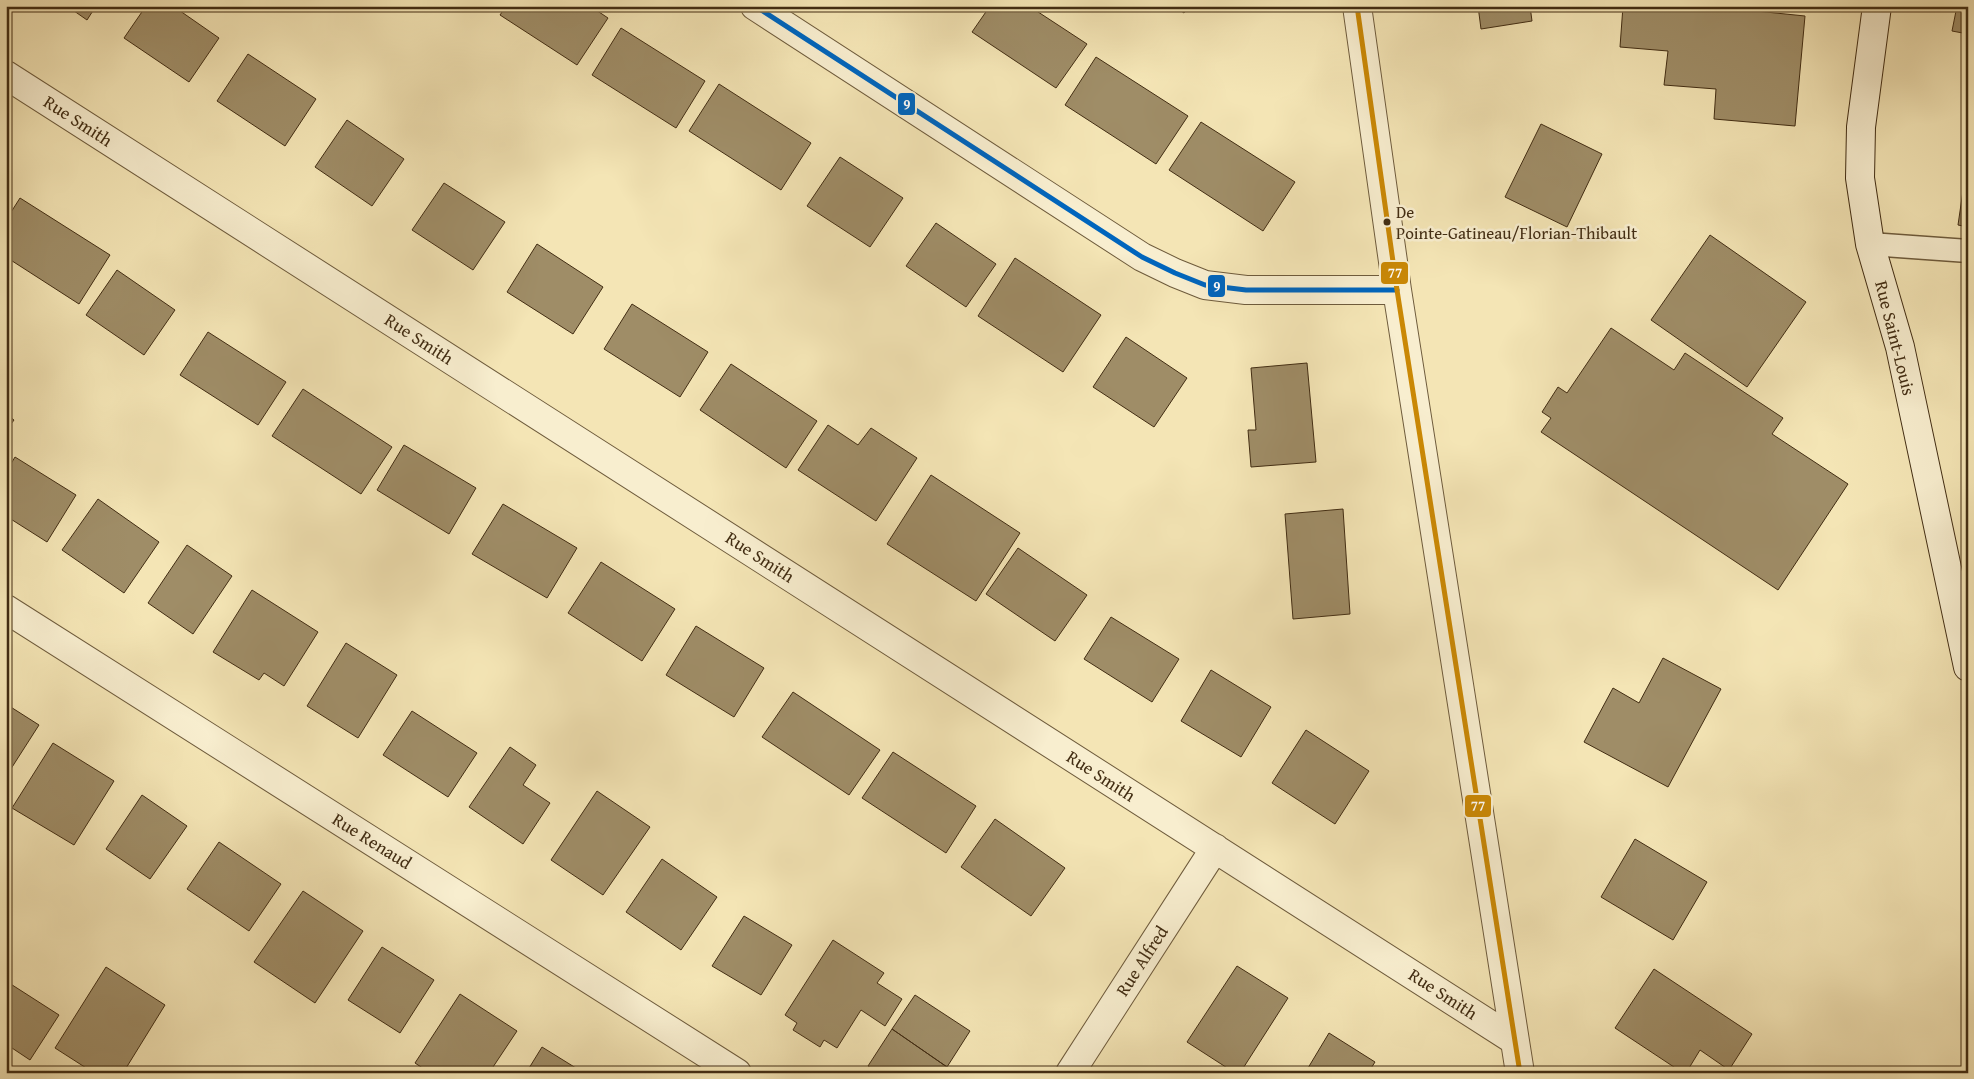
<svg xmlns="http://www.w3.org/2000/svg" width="1974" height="1079" font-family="'Gentium Book Plus',serif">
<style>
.building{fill:#9f8d67;stroke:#422d13}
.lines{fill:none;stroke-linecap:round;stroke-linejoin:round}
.lane-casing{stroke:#6e5b3c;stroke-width:25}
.street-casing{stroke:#6e5b3c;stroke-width:30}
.secondary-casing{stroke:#422d13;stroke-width:30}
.lane{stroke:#f8eecf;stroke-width:22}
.street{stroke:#f8eecf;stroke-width:28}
.secondary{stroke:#f8eecf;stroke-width:28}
.bus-1-casing{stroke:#f8eecf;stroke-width:9}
.bus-2-casing{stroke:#f8eecf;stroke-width:9}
.bus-1{stroke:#0065bd;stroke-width:5}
.bus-2{stroke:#ca8805;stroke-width:5}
.bus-dot{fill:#422d13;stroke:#f8eecf;stroke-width:2}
.labels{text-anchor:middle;stroke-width:5;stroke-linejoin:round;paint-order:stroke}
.bus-label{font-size:17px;fill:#422d13;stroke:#f8eecf;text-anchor:start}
.street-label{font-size:18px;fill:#422d13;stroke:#f8eecf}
.line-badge{stroke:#f8eecf;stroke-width:2}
.badge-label{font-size:14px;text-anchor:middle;font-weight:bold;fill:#fff}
</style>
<rect width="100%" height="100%" fill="#f4e5b5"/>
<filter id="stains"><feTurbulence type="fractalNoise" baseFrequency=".004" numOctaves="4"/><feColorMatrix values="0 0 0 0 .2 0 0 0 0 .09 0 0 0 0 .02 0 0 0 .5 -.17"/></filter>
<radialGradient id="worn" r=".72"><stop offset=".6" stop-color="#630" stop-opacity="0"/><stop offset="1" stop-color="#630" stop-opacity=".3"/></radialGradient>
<!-- building -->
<path class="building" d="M67,6H96L87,20Z
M146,6H173L219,38L189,82L124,38Z
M506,6H590L608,18L577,65L500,15Z
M990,6H1029L1087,44L1056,88L972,32Z
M1174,6H1189L1184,13Z
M1478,6H1530L1532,21L1481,29Z
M1623,6H1707L1805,16L1795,126L1714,119L1716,89L1664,85L1668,51L1620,47Z
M1957,6H1968V34L1952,31Z
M621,28L705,81L676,128L592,75Z
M248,54L316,99L285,146L217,101Z
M1096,57L1188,116L1156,164L1065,105Z
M719,84L811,143L781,190L689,131Z
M347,120L404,159L372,206L315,167Z
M1201,122L1295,182L1263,231L1169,170Z
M1541,124L1602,154L1567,227L1505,197Z
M840,157L903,198L870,247L807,206Z
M1966,170H1968V227L1958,225Z
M444,183L505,222L473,270L412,230Z
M20,198L110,255L79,304L6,257V220Z
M936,223L996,264L966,307L906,266Z
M1710,235L1806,302L1747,387L1651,320Z
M537,244L603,287L573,334L507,292Z
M1015,258L1101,315L1063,372L978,316Z
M117,270L175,310L144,355L86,315Z
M632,304L708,352L680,397L604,349Z
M1611,328L1674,370L1685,353L1783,418L1772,434L1848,484L1778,590L1541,432L1551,418L1542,412L1558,387L1567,393Z
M208,332L286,382L258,425L180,375Z
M1126,337L1187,378L1154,427L1093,387Z
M1307,363L1316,462L1251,467L1248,430H1256L1251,368Z
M731,364L817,421L786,468L700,410Z
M303,389L392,447L361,494L272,436Z
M6,414L14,420L6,431Z
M828,425L858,445L871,428L917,458L876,521L798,470Z
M404,445L476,488L449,534L377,490Z
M15,457L76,495L47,542L6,516V472Z
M931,475L1020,533L976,601L887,544Z
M98,499L159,542L124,593L62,550Z
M503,504L577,548L547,598L472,554Z
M1343,509L1350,614L1293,619L1285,514Z
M187,545L232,576L193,634L148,603Z
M1018,548L1087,595L1055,641L986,594Z
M601,562L675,609L642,661L568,613Z
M252,590L318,632L284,686L264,673L259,680L213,652Z
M1111,617L1179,659L1152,702L1084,659Z
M696,626L764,668L734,717L666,675Z
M346,643L397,675L358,738L307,706Z
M1663,658L1721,689L1668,787L1584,742L1613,688L1639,703Z
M1211,670L1271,707L1241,757L1181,721Z
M793,692L880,750L849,795L762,737Z
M6,704L39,725L7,775H6Z
M412,711L477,753L448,797L383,755Z
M1306,730L1369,771L1335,824L1272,783Z
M53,743L114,781L74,845L12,808Z
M510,747L536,765L523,785L550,803L523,844L469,807Z
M893,752L976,806L946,853L862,798Z
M597,791L650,827L603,895L551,860Z
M142,795L187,826L150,879L106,849Z
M995,819L1065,868L1031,916L961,867Z
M1635,839L1707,882L1673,940L1601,897Z
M219,842L281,884L249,931L187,889Z
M662,859L717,897L681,950L626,912Z
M303,891L363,931L315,1003L254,962Z
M744,916L792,945L761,995L712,966Z
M833,940L884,973L877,983L902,999L885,1026L861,1010L837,1048L824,1040L820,1047L793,1030L797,1023L785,1015Z
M382,947L434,980L400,1033L348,1000Z
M1237,966L1288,998L1240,1073H1235L1187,1042Z
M106,967L165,1005L123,1073H94L55,1048Z
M1654,969L1752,1034L1729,1070L1700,1050L1686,1073H1683L1615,1028Z
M6,981L59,1015L30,1060L6,1044Z
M460,994L517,1031L489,1073H430L415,1063Z
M915,995L970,1031L947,1067L892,1029Z
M892,1029L947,1067L943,1073H878L868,1066Z
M1329,1033L1375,1062L1368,1073H1305Z
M542,1047L584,1073H526Z"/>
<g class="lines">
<defs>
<path id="lane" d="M1870,244L1968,251"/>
<path id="street" d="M755,6L1142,257L1175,273L1205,285L1246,290H1397
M1357,6L1397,290L1520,1073
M6,75L1514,1040
M6,609L737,1073
M1070,1073L1215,848"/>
<path id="secondary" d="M1877,6L1861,127L1860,178L1870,244L1900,347L1968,667"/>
</defs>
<!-- lane casing -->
<use href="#lane" class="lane-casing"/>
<!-- street casing -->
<use href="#street" class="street-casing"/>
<!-- secondary casing -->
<use href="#secondary" class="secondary-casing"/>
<!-- lane -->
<use href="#lane" class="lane"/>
<!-- street -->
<use href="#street" class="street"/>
<!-- secondary -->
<use href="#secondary" class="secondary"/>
<defs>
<path id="bus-1" d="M755,6L1142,257L1175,273L1205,285L1246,290H1397"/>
<path id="bus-2" d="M1357,6L1397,290L1520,1073"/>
</defs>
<!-- bus-1 casing -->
<use href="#bus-1" class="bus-1-casing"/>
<!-- bus-2 casing -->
<use href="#bus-2" class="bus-2-casing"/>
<!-- bus-1 -->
<use href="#bus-1" class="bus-1"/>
<!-- bus-2 -->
<use href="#bus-2" class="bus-2"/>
</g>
<!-- markers -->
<circle class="bus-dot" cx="1387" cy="222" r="4.5"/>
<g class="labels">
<!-- bus labels -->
<g class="bus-label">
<text x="1396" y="218">De<tspan x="1396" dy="21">Pointe-Gatineau/Florian-Thibault</tspan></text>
</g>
<!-- street labels -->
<g class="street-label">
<text transform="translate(78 121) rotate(33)" y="6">Rue Smith</text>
<text transform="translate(1895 338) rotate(76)" y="6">Rue Saint-Louis</text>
<text transform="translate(419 339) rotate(33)" y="6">Rue Smith</text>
<text transform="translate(760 557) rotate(33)" y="6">Rue Smith</text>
<text transform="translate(1101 776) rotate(33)" y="6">Rue Smith</text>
<text transform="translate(372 841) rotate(32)" y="6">Rue Renaud</text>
<text transform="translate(1142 961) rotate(-57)" y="6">Rue Alfred</text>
<text transform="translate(1443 994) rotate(33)" y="6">Rue Smith</text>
</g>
</g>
<g class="line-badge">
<rect x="897" y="92" width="19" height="24" rx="5" fill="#0065bd"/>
<rect x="1380" y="261" width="29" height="24" rx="5" fill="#ca8805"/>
<rect x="1207" y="274" width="19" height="24" rx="5" fill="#0065bd"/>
<rect x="1464" y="794" width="28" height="24" rx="5" fill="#ca8805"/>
</g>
<g class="badge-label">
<text x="907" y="109">9</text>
<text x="1395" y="278">77</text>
<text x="1217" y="291">9</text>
<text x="1478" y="811">77</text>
</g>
<!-- margin -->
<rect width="1974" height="1079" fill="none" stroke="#f4e5b5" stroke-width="25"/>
<rect x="8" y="8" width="1959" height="1064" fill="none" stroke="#422d13" stroke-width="2.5"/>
<rect x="12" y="12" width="1949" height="1054" fill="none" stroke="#422d13"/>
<rect width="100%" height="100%" filter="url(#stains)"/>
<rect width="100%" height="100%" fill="url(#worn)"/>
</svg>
